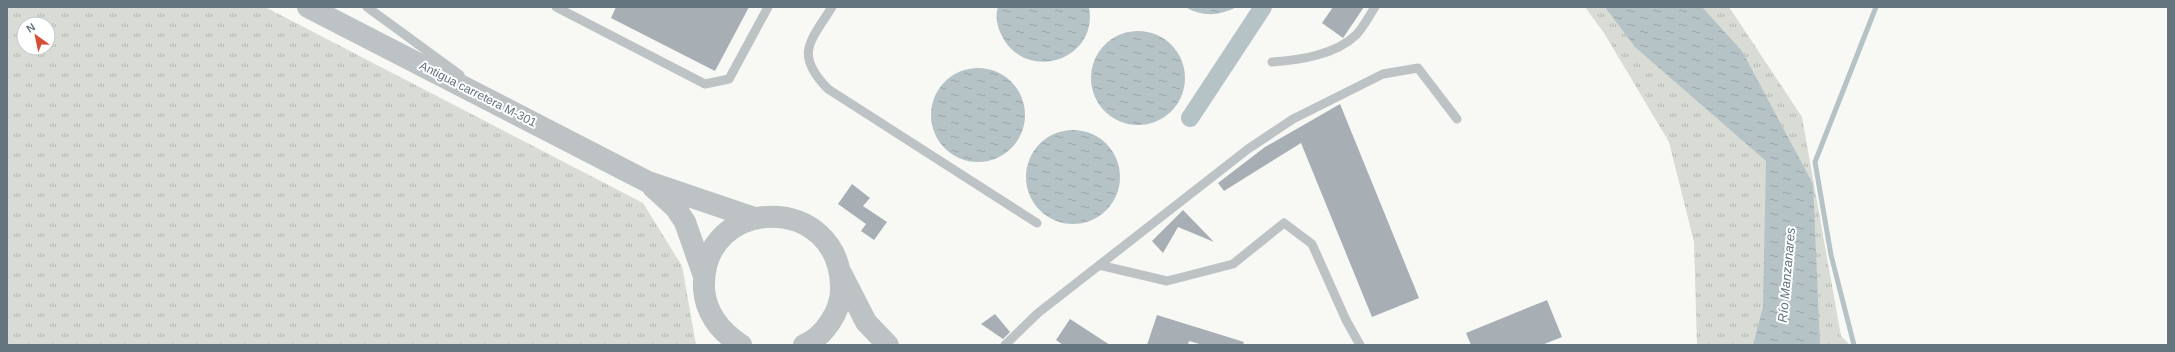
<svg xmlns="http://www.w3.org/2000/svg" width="2175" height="352" font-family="Helvetica,sans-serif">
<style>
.grass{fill:url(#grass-tufts);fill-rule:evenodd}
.water{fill:url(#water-ripples)}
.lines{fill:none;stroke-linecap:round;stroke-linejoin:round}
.stream{stroke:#b6c3c6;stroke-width:5}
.canal{stroke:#b6c3c6;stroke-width:18}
.building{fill:#a7afb4}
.service{stroke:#bdc2c5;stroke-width:9}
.tertiary{stroke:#bdc2c5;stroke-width:22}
.labels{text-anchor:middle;stroke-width:4;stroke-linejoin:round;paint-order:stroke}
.street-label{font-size:12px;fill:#65757e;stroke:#fff}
.water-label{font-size:13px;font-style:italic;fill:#5f7479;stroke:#fff}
</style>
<defs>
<pattern id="grass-tufts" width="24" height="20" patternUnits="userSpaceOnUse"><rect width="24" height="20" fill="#d8dcd5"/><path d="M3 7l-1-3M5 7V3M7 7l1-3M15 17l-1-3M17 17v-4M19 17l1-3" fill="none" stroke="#b3b7b2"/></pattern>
<pattern id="water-ripples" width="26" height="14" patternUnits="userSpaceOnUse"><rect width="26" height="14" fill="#b6c3c6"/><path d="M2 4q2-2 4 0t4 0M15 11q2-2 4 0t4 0" fill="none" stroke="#98a3a6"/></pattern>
</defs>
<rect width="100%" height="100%" fill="#f8f8f5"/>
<!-- grass -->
<path class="grass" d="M7,7H265L643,203L682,266L696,345H7ZM24,24H48V48H24Z
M1585,7H1729L1802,117L1841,336L1850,345H1697L1694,242L1669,142L1604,33Z"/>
<!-- water -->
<path class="water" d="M998,7H1089C1099,61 1024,84 1001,34C997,26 995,16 998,7Z
M1185,7H1237C1219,16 1203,17 1185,7Z
M1605,7H1702L1742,51L1813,184L1820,345H1753L1763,307L1766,161L1635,47Z
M1091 78a47 47 0 1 1 94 0a47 47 0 1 1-94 0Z
M931 115a47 47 0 1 1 94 0a47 47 0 1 1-94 0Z
M1026 177a47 47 0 1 1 94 0a47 47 0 1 1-94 0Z"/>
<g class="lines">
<!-- stream -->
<path class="stream" d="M1854,345L1831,255L1815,162L1876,7"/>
<!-- canal -->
<path class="canal" d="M1190,118L1263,7"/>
</g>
<!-- building -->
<path class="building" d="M616,7H749L715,71L611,18Z
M1333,7H1364L1343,38L1322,23Z
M1340,104L1419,298L1372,317L1301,143L1224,191L1218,183L1265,147Z
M852,184L870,198L863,206L887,222L874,240L861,231L866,224L838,204Z
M1183,210L1214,242L1178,227L1163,253L1152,241Z
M1547,300L1562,337L1542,345H1471L1466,333Z
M995,314L1010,332L1003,339L981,324Z
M1157,315L1244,342L1243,345H1203L1189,341L1188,345H1147Z
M1070,319L1110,345H1063L1056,340Z"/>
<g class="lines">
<!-- service -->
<path class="service" d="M367,7L460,75
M556,7L705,84L729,79L768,7
M832,7C810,42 794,54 828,89L1037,223
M1272,62C1300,60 1335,55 1356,35C1363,28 1369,16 1375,7
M1099,265L1167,281L1233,264L1284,223L1312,244L1346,320L1360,345
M1005,345L1038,313L1248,149L1293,119L1383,74L1418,68L1457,119"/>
<!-- tertiary -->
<path class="tertiary" d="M308,7L648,182L754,218
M653,187L675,207L685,222L704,276
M842,275L866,322L888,345
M741,345C721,332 706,314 704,289C700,193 843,192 841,290C841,311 824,337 804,345"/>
</g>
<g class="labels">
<!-- street labels -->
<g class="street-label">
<text transform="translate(478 94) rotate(27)" y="4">Antigua carretera M-301</text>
</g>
<!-- water labels -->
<g class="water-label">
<text transform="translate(1786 275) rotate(-85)" y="5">Río Manzanares</text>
</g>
</g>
<!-- border -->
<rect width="2175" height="352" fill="none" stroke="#65757e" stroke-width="16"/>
<!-- north arrow -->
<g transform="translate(36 36) rotate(327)"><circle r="19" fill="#ffffff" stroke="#c1c8cb"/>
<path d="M0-3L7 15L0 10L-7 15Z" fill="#d84e35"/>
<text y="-6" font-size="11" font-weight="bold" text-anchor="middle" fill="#65757e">N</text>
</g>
</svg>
